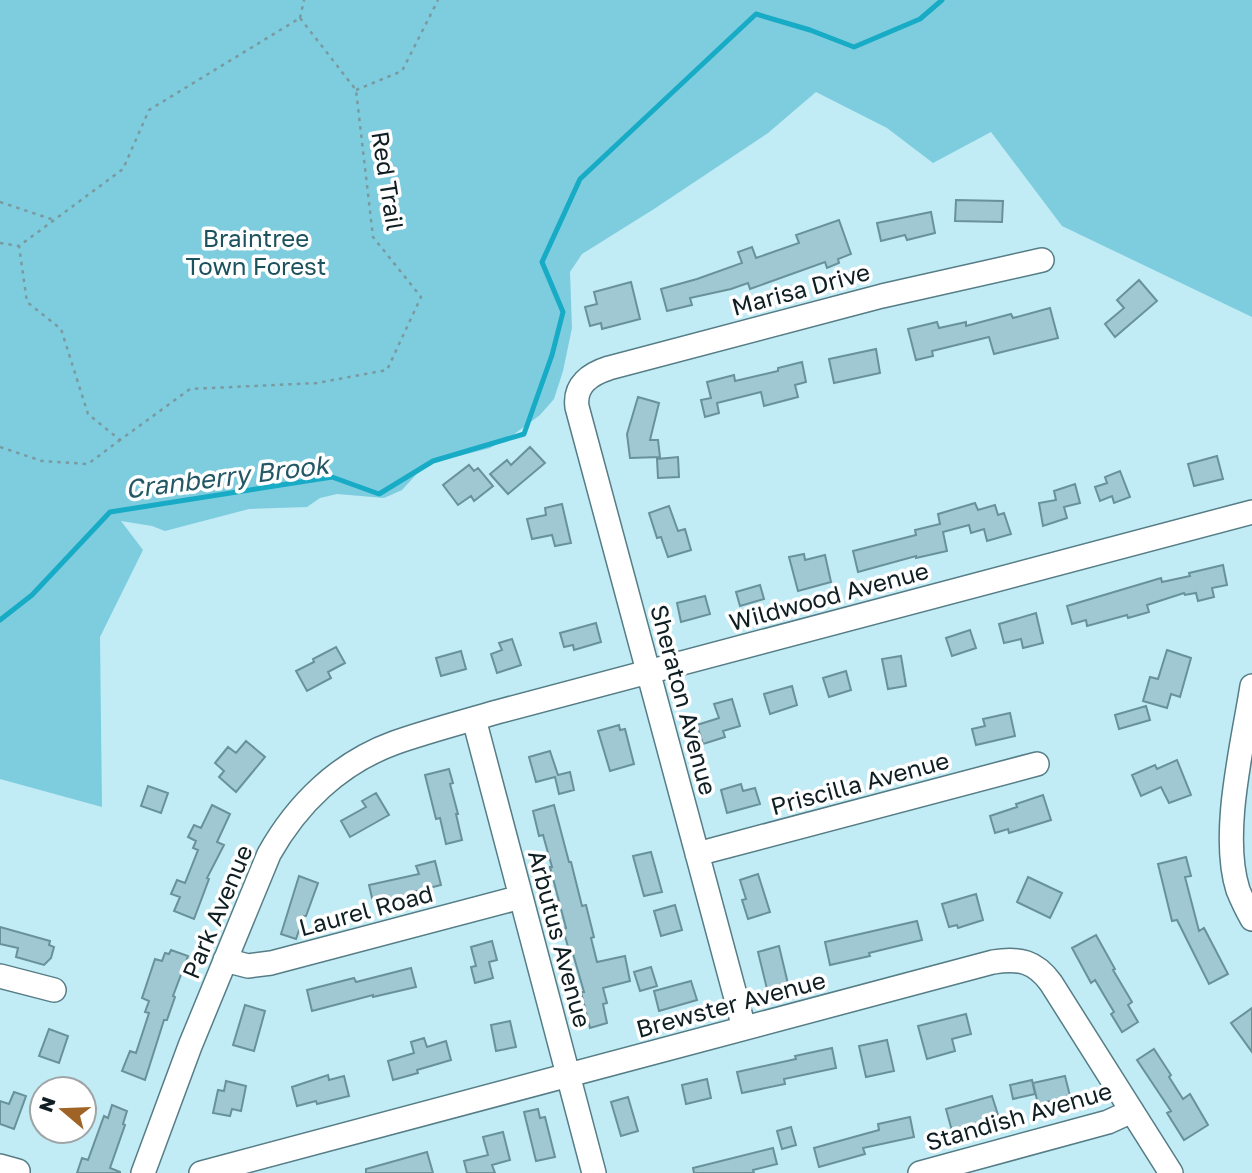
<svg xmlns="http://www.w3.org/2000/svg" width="1252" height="1173" font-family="'Golos Text',sans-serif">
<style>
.green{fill:#7ecddf}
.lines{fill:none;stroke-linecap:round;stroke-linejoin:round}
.stream{stroke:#17abc5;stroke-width:5}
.building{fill:#9fc8d2;stroke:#69919a;stroke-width:2}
.minor-casing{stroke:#567d86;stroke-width:26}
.path{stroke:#7a9aa1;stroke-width:2.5;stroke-dasharray:3.5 5;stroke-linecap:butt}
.minor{stroke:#fff;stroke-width:23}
.labels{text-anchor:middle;stroke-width:7;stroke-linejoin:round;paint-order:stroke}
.street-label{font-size:24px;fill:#0e1e22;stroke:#fff}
.park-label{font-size:24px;fill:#1c525d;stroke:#fff}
.water-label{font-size:26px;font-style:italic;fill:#235864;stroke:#fff}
</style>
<rect width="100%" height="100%" fill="#c1ebf5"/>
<!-- green -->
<path class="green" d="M0,0H1252V317L1062,226L991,132L933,163L887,128L816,92L768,133L654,209L582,254L570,272L572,328L563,371L554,399L540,415L513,435L490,448L425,465L402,490L384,498L337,494L320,498L307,507L249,509L165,531L152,526L121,521L143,550L100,637L102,807L0,779Z"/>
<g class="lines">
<!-- stream -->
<path class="stream" d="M0,620L32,595L110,512L332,477L379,494L433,461L524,434L552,355L563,312L542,262L580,179L756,14L810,30L854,47L920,19L942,0"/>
</g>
<!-- building -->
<path class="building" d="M956,200L1003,201L1002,222L955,221Z
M931,212L935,233L907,240L905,235L881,241L877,223Z
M839,220L851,254L838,259L839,263L827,268L825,262L750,289L748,283L731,289L690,298L692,305L667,311L661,289L697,279L742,263L738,252L752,247L756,258L799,243L796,235Z
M1139,280L1157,301L1115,337L1105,324L1124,308L1117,300Z
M631,282L640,319L602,329L601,323L590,326L585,307L597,304L594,292Z
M1050,308L1058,338L994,354L989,337L932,351L933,356L916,360L908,329L937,322L939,328L966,322V326L1011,314L1013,318Z
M876,349L880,373L834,383L829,359Z
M802,362L806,382L795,385L798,397L764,406L761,392L717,403L719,413L705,417L701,400L711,398L707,382L734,375L735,381L778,371V368Z
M638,397L659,403L650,440H658L660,457L630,458L627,434Z
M530,447L545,463L508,494L490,474L507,460L511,465Z
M1217,456L1223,479L1194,486L1188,464Z
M678,457L679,477L658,478L657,459Z
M469,465L474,471L478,468L493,486L474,501L471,496L458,505L443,485Z
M1120,471L1130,497L1114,503L1112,496L1100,501L1095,487L1107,483L1105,477Z
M1075,484L1080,503L1064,507L1067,518L1043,526L1039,503L1056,500L1054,491Z
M975,503L978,510L995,505L998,515L1004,513L1011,534L987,541L984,529L971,533L969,525L943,532L947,551L916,558V556L858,572L853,551L916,535L915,530L940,524L938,514Z
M562,504L571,543L555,546L552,535L532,539L527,519L546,515L545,508Z
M669,506L678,531L685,529L691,550L668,557L661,537L657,538L649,513Z
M804,554L805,560L825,555L831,582L798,591L789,557Z
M1223,565L1227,585L1212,588L1214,597L1198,601L1196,593L1185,595L1184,593L1147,605L1149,612L1128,618L1127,615L1087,626L1086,620L1072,624L1067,606L1161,578L1162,582L1190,576L1189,573Z
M760,585L764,599L740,606L736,592Z
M705,596L710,614L681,622L677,603Z
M1036,613L1043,643L1023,648L1021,639L1004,643L999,624Z
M596,623L601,642L574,650L573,645L564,647L560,633Z
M970,630L976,648L952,656L946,638Z
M512,639L521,665L497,673L491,654L502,650L499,643Z
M336,647L345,663L328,672L331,678L307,691L296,671L314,662L313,659Z
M1167,650L1191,658L1180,697L1171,694L1167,708L1143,701L1150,677L1158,679Z
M461,651L466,669L441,676L436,658Z
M901,656L906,686L888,689L882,659Z
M846,671L851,690L829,697L823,678Z
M792,686L797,705L770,714L764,694Z
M732,699L740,726L723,731L725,737L703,744L697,725L719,718L714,704Z
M1146,706L1150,720L1119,729L1115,715Z
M1010,713L1015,736L976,745L972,729L985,726L983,719Z
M619,725L620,730L625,729L634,764L610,771L598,731Z
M246,741L265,757L236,792L219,777L224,771L215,763L228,747L236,753Z
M550,751L558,775L570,772L574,790L559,794L555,777L536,782L529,757Z
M1177,760L1191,795L1169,803L1161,787L1141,796L1132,775L1155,765L1157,769Z
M449,769L453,783L450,784L458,814H456L462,840L446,844L440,818L436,819L425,775Z
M741,784L743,791L755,788L760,804L727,813L721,790Z
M148,786L168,793L161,813L141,806Z
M376,793L389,815L350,837L341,821L366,807L362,801Z
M1043,795L1051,820L1009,833L1008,829L995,833L990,816L1017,807L1016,804Z
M212,805L230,814L217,842L224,845L207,878L209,879L194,919L174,911L180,897L171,894L177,880L185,883L198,850L193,848L196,841L188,837L194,825L201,828Z
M554,805L569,862H571L582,906L586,905L594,937L591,938L597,962L625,956L630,981L603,988L607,1003L603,1004L607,1023L590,1028L581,992H584L573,954H570L563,929L566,928L550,867H552L543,835L539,836L533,811Z
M651,852L662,892L644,896L633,856Z
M1186,857L1191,876L1185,877L1199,931L1204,928L1228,974L1209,984L1177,920L1172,921L1158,864Z
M435,861L441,885L409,893L410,897L385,903L384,895L372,898L369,885L419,874L416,866Z
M758,874L770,912L748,919L742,900L746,899L740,880Z
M299,876L318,883L306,916H304L296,939L281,934Z
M1028,877L1062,893L1050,918L1017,902Z
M976,894L983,920L958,928L957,925L949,927L942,904Z
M675,905L682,930L661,936L654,911Z
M917,921L922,940L869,953L870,956L830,965L825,942Z
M0,927L50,941L49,945L54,947L51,958L44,965L16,957L18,948L0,944Z
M1096,935L1115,969L1113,970L1132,1002L1128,1005L1138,1022L1122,1032L1111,1014L1114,1012L1095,980L1091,983L1072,948Z
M492,941L497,960L489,962L493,978L475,983L471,967L476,966L471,947Z
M779,946L789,988L768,993L758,952Z
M171,950L188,956L173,996L175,997L167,1020H164L145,1080L122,1071L130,1051L136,1053L149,1013L145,1012L149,1001L142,998L155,959L162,961L165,953L169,954Z
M651,967L657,986L640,991L634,972Z
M411,968L416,987L373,997V995L312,1011L307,990L354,978L356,982Z
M691,981L697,1000L659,1011L654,991Z
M245,1005L265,1011L254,1051L233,1045Z
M1252,1008V1052L1231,1023Z
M966,1014L971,1034L952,1039L955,1051L927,1059L918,1026Z
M510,1021L516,1047L496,1051L491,1025Z
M49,1029L68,1036L59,1063L39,1056Z
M424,1038L427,1047L446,1041L451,1060L417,1070L418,1073L393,1080L388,1061L414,1053L411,1042Z
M887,1040L894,1071L866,1077L859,1046Z
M832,1048L836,1068L784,1079L785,1084L742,1093L737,1072L796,1059L795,1056Z
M1154,1049L1171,1075L1169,1077L1183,1099L1190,1094L1208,1125L1184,1140L1167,1113L1171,1111L1137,1060Z
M328,1075L329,1080L344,1076L349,1096L317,1104L316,1101L297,1106L292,1087Z
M1065,1076L1070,1096L1038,1104L1033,1083Z
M707,1079L711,1098L686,1104L682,1085Z
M1032,1080L1035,1094L1013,1099L1010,1085Z
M226,1081L246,1086L241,1111L232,1109L230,1116L213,1113L218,1090L224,1091Z
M14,1092L26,1096L14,1129L0,1124V1101L9,1104Z
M992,1096L999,1118L952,1131L946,1109Z
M628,1097L638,1131L621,1136L611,1102Z
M112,1105L127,1111L123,1124L125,1125L110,1168L120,1172V1173H77L82,1158L88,1160L104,1116L108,1118Z
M538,1109L540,1118L545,1117L555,1157L536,1161L524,1112Z
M910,1117L914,1137L863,1148L865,1154L819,1167L814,1148L879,1130L878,1124Z
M791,1127L796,1145L782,1149L777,1131Z
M503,1132L510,1160L492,1165L495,1173H467L464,1161L488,1155L483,1137Z
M773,1148L777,1164L753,1170L754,1173H694L693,1168Z
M427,1152L433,1173H366V1169Z"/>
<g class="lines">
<defs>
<path id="minor" d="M1252,686C1243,744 1220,834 1238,890C1242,900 1247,910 1252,919
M474,719L594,1173
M697,854L1037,764
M225,960L248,966L271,963L521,897
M0,976L54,990
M744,1028L577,407C574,385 590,374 609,368L882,296L1042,260
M0,1166L18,1171
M143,1173L190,1046L269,854C297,804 339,763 394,743C428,731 463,722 497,712L1252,512
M201,1173L993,962C1020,958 1035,961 1051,983L1171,1173
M920,1173L1108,1122L1132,1111"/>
</defs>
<!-- minor casing -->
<use href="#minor" class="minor-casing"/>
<!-- path -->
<path class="path" d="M300,18L356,90L373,237L421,297L387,370L317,383L190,389L120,440L88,414L61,329L27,302L19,246L123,169L149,110Z
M300,18L304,0
M356,90L402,71L438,0
M0,202L54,220
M0,243L19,246
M0,447L42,461L88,464L120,440"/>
<!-- minor -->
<use href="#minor" class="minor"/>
</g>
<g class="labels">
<!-- street labels -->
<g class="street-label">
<text transform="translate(387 181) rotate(81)" y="8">Red Trail</text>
<text transform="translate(801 290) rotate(-15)" y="8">Marisa Drive</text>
<text transform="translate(829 597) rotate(-15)" y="8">Wildwood Avenue</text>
<text transform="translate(683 700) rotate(75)" y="8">Sheraton Avenue</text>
<text transform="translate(860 784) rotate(-15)" y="8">Priscilla Avenue</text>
<text transform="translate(366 911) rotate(-15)" y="8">Laurel Road</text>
<text transform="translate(218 912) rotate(-67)" y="8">Park Avenue</text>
<text transform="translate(559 939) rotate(75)" y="8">Arbutus Avenue</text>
<text transform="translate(731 1005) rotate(-15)" y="8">Brewster Avenue</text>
<text transform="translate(1019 1117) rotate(-16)" y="8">Standish Avenue</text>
</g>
<!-- park labels -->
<g class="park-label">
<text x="256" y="247">Braintree<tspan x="256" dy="28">Town Forest</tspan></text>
</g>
<!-- water labels -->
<g class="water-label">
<text transform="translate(227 477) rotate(-7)" y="9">Cranberry Brook</text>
</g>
</g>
<!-- north arrow -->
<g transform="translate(63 1110) rotate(289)"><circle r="33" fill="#ffffff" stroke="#9fa5a7" stroke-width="2"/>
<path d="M0-5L12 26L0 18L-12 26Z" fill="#9f6425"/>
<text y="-10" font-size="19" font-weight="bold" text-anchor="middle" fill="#0e1e22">N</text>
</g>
</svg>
